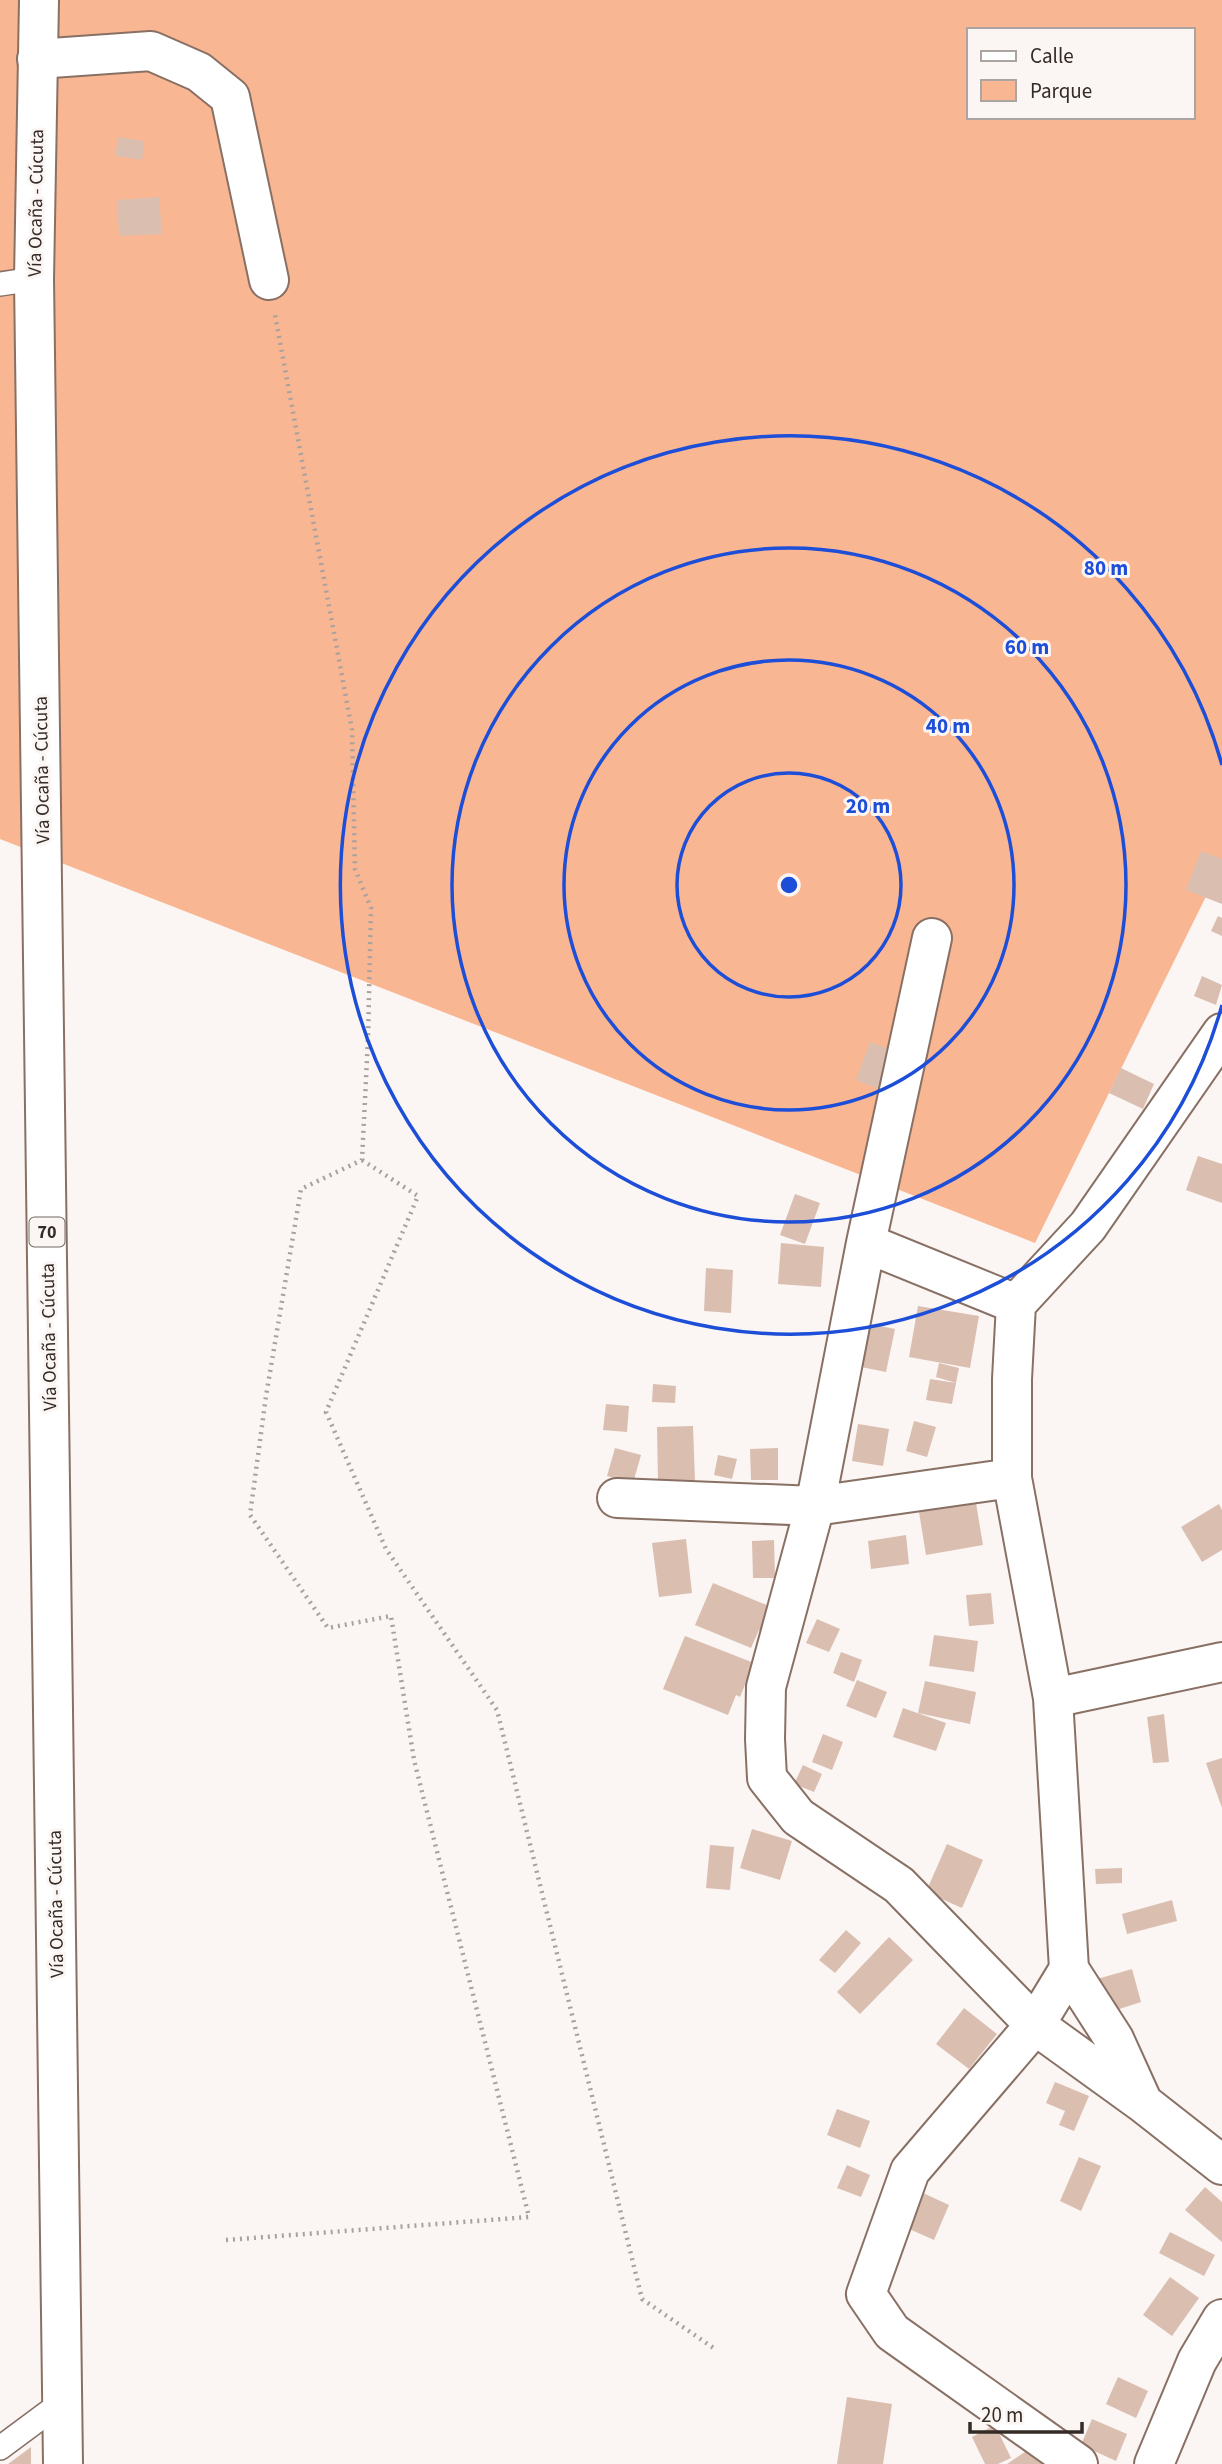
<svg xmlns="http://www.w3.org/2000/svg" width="1222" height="2464" font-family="'Source Sans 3',sans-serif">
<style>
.green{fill:#f9b692;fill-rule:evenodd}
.building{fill:#dabfb1}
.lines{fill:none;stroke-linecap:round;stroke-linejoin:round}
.lane-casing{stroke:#897064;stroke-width:26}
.street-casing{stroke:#897064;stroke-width:42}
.primary-casing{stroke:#897064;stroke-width:42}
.path{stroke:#a9a19e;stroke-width:4.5;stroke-dasharray:2 5;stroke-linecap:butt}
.lane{stroke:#fff;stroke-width:23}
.street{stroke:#fff;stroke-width:38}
.primary{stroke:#fff;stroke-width:38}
.ring{fill:none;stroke:#1d4ed8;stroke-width:3.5}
.labels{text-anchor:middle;stroke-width:6;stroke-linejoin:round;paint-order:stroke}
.shield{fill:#fbf5f3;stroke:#706864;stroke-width:2}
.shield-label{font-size:18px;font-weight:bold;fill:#352b26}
.street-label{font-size:19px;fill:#352b26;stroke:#fbf5f3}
.centre{fill:#1d4ed8;stroke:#fbf5f3;stroke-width:3.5}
.ring-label{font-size:21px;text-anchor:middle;font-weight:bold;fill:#1d4ed8;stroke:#fbf5f3;stroke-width:6;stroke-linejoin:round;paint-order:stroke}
</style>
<rect width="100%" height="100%" fill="#fbf5f3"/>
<!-- green -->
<path class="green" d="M0,0H1222V864L1035,1243L0,839ZM968,30H1192V117H968Z"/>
<!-- building -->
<path class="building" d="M118,137L144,141L142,160L115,156Z
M159,197L162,234L119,236L117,200Z
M1201,851L1222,859V904L1186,890Z
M1218,916L1222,918V936L1211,931Z
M1202,976L1222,985L1216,1005L1194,996Z
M870,1042L904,1054L889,1093L856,1080Z
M1121,1068L1154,1084L1143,1109L1109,1093Z
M1198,1156L1222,1164V1203L1186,1190Z
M795,1194L820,1203L805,1244L780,1235Z
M781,1243L824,1247L821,1287L778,1284Z
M706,1268L733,1270L731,1313L704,1311Z
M918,1306L979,1316L970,1368L909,1357Z
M870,1324L895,1329L886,1372L861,1367Z
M939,1363L959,1368L956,1383L936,1377Z
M930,1379L956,1383L952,1404L926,1400Z
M653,1384L676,1386L675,1403L652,1402Z
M606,1404L629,1406L627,1432L603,1430Z
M914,1421L936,1427L927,1457L906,1451Z
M858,1424L889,1429L883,1466L852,1461Z
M693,1426L695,1481L658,1483L657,1427Z
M615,1448L641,1455L633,1483L607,1476Z
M778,1448V1480H751L750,1449Z
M718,1455L737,1459L732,1479L714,1475Z
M976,1503L983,1545L926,1555L919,1512Z
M1219,1504L1222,1510V1550L1202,1562L1181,1527Z
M906,1535L909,1564L871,1569L868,1541Z
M686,1539L692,1593L659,1597L652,1543Z
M774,1540L775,1578H753L752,1541Z
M713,1583L774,1608L764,1632L759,1630L751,1648L695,1625Z
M991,1593L994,1624L969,1626L966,1595Z
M817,1619L840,1629L829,1652L806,1643Z
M934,1635L978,1641L974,1672L929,1666Z
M685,1636L754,1663L740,1697L736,1695L728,1715L663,1689Z
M841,1652L862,1660L854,1682L833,1673Z
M857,1680L887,1692L876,1718L846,1706Z
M925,1681L976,1692L970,1724L918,1713Z
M903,1708L946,1723L936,1751L893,1737Z
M1164,1714L1169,1762L1153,1763L1147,1717Z
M823,1734L843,1742L832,1770L812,1762Z
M1222,1758V1808L1206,1763Z
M803,1765L822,1774L814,1792L794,1784Z
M752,1829L792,1841L780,1880L740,1868Z
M947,1844L983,1860L962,1908L926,1892Z
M710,1845L734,1847L730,1890L706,1888Z
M1122,1868V1883L1096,1884L1095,1869Z
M1172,1900L1177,1921L1127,1934L1122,1914Z
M846,1930L861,1943L835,1973L819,1960Z
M889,1937L913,1960L860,2014L837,1992Z
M1132,1969L1141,2002L1107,2013L1097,1979Z
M964,2008L997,2034L969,2069L936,2044Z
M1055,2082L1089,2096L1074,2131L1059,2125L1065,2111L1046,2103Z
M837,2109L870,2121L860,2148L827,2135Z
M1079,2157L1101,2166L1081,2211L1060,2201Z
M847,2165L870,2175L861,2197L837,2188Z
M1205,2187L1222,2202V2242L1185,2210Z
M923,2193L949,2205L934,2240L907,2228Z
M1170,2232L1215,2255L1204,2276L1159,2253Z
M1170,2277L1199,2298L1172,2336L1143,2315Z
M1118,2377L1148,2391L1136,2418L1106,2404Z
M847,2397L892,2404L883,2464H837Z
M1092,2419L1127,2434L1116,2461L1081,2445Z
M995,2425L1011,2458L998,2464H985L972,2437Z
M31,2447V2464H8Z
M1032,2447L1044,2464H1007Z"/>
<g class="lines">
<defs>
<path id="lane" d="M0,284L34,279
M0,2448L62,2402"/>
<path id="street" d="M37,59L151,51L199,72L230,97L269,280
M932,938L866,1243L815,1506L766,1687L765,1739L767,1778L798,1817L899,1885L1035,2025L1143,2103L1222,2165
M866,1243L1016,1304
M617,1498L815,1506L1012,1478
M1053,1698L1222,1662
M1069,1969L1035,2025L910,2171L866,2294L892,2332L1078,2464
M1143,2103L1114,2039L1069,1969L1053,1698L1012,1478V1379L1016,1304L1088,1226L1222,1033
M1154,2464L1197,2361L1222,2319"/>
<path id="primary" d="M39,0L34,279L63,2464"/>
</defs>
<!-- lane casing -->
<use href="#lane" class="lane-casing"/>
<!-- street casing -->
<use href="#street" class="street-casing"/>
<!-- primary casing -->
<use href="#primary" class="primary-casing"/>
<!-- path -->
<path class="path" d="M362,1160L418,1196L326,1412L386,1549L497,1710L642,2299L715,2349
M226,2240L529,2217L414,1760L391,1616L328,1628L250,1515L266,1396L301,1189L362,1160L368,1039L371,908L355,869L352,730L275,315"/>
<!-- lane -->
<use href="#lane" class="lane"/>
<!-- street -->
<use href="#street" class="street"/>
<!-- primary -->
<use href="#primary" class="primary"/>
</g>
<!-- distance rings -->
<g class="ring">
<circle cx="789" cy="885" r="112"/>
<circle cx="789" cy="885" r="225"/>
<circle cx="789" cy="885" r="337"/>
<path d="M1222 1005A449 449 0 1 1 1222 765"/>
</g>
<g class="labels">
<!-- shield labels -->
<rect class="shield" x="29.5" y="1217.5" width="35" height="29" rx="5"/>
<g class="shield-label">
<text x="47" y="1238">70</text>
</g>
<!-- street labels -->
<g class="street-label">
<text transform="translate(35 203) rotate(-89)" y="7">Vía Ocaña - Cúcuta</text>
<text transform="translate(41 770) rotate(-91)" y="7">Vía Ocaña - Cúcuta</text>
<text transform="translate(48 1337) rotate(-91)" y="7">Vía Ocaña - Cúcuta</text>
<text transform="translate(55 1904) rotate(-91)" y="7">Vía Ocaña - Cúcuta</text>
</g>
</g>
<circle cx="789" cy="885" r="10" class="centre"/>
<g class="ring-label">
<text x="1106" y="575">80 m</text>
<text x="1027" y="654">60 m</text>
<text x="948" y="733">40 m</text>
<text x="868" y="813">20 m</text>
</g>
<!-- legend -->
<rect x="967" y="28" width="228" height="91" fill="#fbf5f3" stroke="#aca4a1" stroke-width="2"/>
<rect x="981" y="51" width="35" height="10" fill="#ffffff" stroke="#aca4a1" stroke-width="2"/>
<text x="1030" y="63" font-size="21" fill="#352b26">Calle</text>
<rect x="981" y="80" width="35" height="21" fill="#f9b692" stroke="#aca4a1" stroke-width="2"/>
<text x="1030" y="98" font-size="21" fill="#352b26">Parque</text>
<!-- scale -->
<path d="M970 2422v10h112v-10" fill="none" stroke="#352b26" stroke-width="3.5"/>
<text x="981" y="2422" font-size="21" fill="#352b26" stroke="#fbf5f3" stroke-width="5" paint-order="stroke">20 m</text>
</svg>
